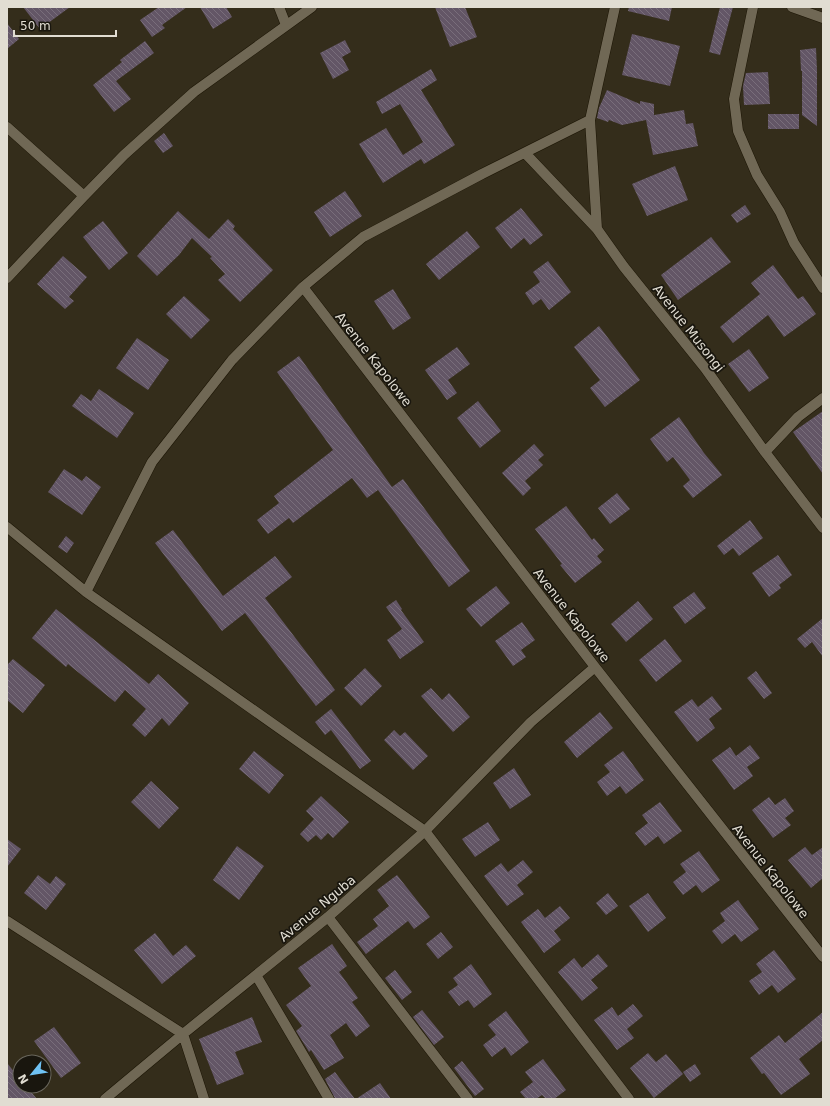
<svg xmlns="http://www.w3.org/2000/svg" width="830" height="1106" font-family="'DejaVu Sans',sans-serif">
<style>
.building{fill:url(#building-back-hatch)}
.lines{fill:none;stroke-linecap:round;stroke-linejoin:round}
.minor-casing{stroke:#1c1505;stroke-width:11}
.minor{stroke:#706855;stroke-width:10}
.labels{text-anchor:middle;stroke-width:3.5;stroke-linejoin:round;paint-order:stroke}
.street-label{font-size:13px;fill:#e1ddd2;stroke:#19160e}
</style>
<defs>
<pattern id="building-back-hatch" width="6" height="6" patternUnits="userSpaceOnUse"><rect width="6" height="6" fill="#635666"/><path d="M-1 5l2 2M0 0l6 6M5-1l2 2" fill="none" stroke="#796e7b"/></pattern>
</defs>
<rect width="100%" height="100%" fill="#342d1b"/>
<!-- building -->
<path class="building" d="M23,7H70L40,29Z
M159,7H187L162,25L165,28L152,37L140,20Z
M200,7H226L232,17L213,29Z
M435,7H465L477,37L450,47Z
M629,7H672L669,21L628,11Z
M720,7H733L720,55L709,52Z
M7,23L19,39L7,49Z
M632,34L680,46L670,86L622,75Z
M345,40L351,52L342,57L349,70L333,79L320,53Z
M145,41L154,53L116,81L131,99L114,112L93,85L122,62L120,60Z
M816,48L817,70V126L802,115V71H801L800,50Z
M431,69L437,80L421,90L455,145L424,164L421,159L383,183L359,144L386,128L403,155L423,142L400,104L382,114L376,102Z
M768,72L770,104L744,105L743,86L746,73Z
M607,90L640,104V101L654,104V115L684,110L686,124L693,123L698,146L653,155L646,120L622,125L609,120L608,122L597,118L599,108Z
M768,114H799V129H768Z
M164,133L173,146L163,153L154,141Z
M675,166L688,200L647,216L632,184Z
M345,191L362,216L330,237L314,212Z
M745,205L751,214L737,223L731,215Z
M521,208L543,235L530,245L524,238L511,249L495,228Z
M178,211L209,239L228,219L235,226L233,229L273,270L240,302L218,280L225,274L210,258L212,257L192,238L179,255L157,276L137,256Z
M103,221L128,253L109,270L83,237Z
M467,231L480,247L439,280L426,264Z
M711,237L731,262L678,300L661,275Z
M63,256L87,277L69,297L74,301L65,309L37,284Z
M548,261L571,292L549,310L541,299L533,305L525,293L540,282L533,272Z
M773,265L798,299L803,296L816,314L784,337L768,315L733,343L720,327L760,294L751,283Z
M393,289L411,318L393,330L374,301Z
M184,296L210,320L191,339L166,314Z
M599,326L640,380L605,407L590,388L600,380L574,347Z
M137,338L169,360L148,390L116,368Z
M457,347L470,364L448,380L457,393L447,400L425,370Z
M749,349L769,378L749,392L728,364Z
M299,356L392,487L403,479L470,571L449,587L378,490L367,498L352,478L293,523L289,518L268,534L257,520L279,503L274,496L333,450L277,372Z
M99,389L134,413L117,438L72,406L81,394L91,401Z
M478,401L501,431L480,448L457,418Z
M823,411V474L793,432Z
M679,417L704,453L722,475L693,498L683,486L690,480L673,457L667,462L650,439Z
M534,444L544,455L538,460L543,465L525,481L531,488L523,496L502,473Z
M64,469L82,481L86,476L101,487L82,515L48,492Z
M617,493L630,509L610,524L598,508Z
M566,506L592,540L594,538L604,550L597,556L602,562L575,583L560,565L562,564L535,529Z
M750,520L763,538L739,556L733,548L724,555L717,546Z
M173,530L223,596L275,556L292,577L265,598L335,690L316,706L245,613L222,631L155,543Z
M66,536L74,543L67,553L58,547Z
M778,555L792,575L779,585L781,588L769,597L752,573Z
M496,586L510,603L481,627L466,609Z
M694,592L706,608L685,624L673,607Z
M396,600L402,609L401,610L424,642L400,659L387,640L402,629L386,607Z
M638,601L653,619L626,642L611,624Z
M56,609L149,684L158,674L189,703L169,726L162,718L145,737L132,725L146,709L125,690L115,702L68,664L66,667L32,638Z
M823,618V657L812,642L805,648L797,639Z
M522,622L535,640L521,650L526,657L513,666L495,641Z
M665,639L682,661L656,682L639,660Z
M13,659L45,685L23,713L7,700V665Z
M365,668L382,686L361,706L344,688Z
M756,671L772,693L764,699L747,678Z
M431,688L442,700L449,693L470,717L453,732L421,696Z
M712,696L722,709L709,719L715,728L697,742L674,712L692,699L698,707Z
M331,709L371,761L360,769L331,730L325,735L315,722Z
M600,712L613,728L577,758L564,742Z
M394,730L400,736L405,732L428,756L413,770L384,740Z
M750,745L760,758L747,767L753,776L734,790L712,760L730,747L736,756Z
M254,751L284,775L269,794L239,769Z
M623,751L644,780L626,794L620,786L607,796L597,782L610,772L604,765Z
M514,768L531,795L510,809L493,783Z
M151,781L179,808L159,829L131,802Z
M321,796L349,822L333,838L328,833L321,840L316,835L308,842L300,834L314,819L306,811Z
M769,797L775,805L785,798L794,811L785,818L791,825L773,838L752,810Z
M660,802L682,831L664,844L658,836L645,846L635,833L648,823L642,815Z
M488,822L500,840L475,857L462,839Z
M7,839L21,849L7,867Z
M237,846L264,866L239,900L213,880Z
M805,847L812,855L823,847V878L811,888L788,860Z
M699,851L720,880L702,893L696,885L683,895L673,882L686,872L680,864Z
M523,860L533,872L517,885L524,894L507,906L484,876L501,863L508,872Z
M38,875L50,884L56,876L66,884L46,910L24,893Z
M397,875L430,917L414,929L408,921L366,954L357,942L378,926L373,919L389,906L377,890Z
M608,893L618,906L606,915L596,903Z
M648,893L666,918L648,932L629,906Z
M738,900L759,929L741,942L735,934L722,944L712,931L725,921L720,913Z
M560,906L570,918L554,931L561,940L544,953L521,922L538,909L545,918Z
M441,932L453,947L438,959L426,944Z
M155,933L173,956L186,945L196,956L162,984L134,950Z
M332,944L347,966L339,972L358,998L352,1002L370,1026L356,1037L346,1023L330,1035L344,1058L324,1070L311,1050L309,1052L308,1050L296,1031L302,1026L286,1005L311,986L298,968Z
M774,950L796,979L778,993L772,985L759,995L749,981L762,972L756,964Z
M598,954L608,966L591,980L598,988L582,1001L558,972L574,958L582,968Z
M471,964L492,994L474,1008L468,1000L459,1006L448,992L458,985L453,978Z
M395,970L412,992L402,1000L385,978Z
M633,1004L643,1016L627,1029L634,1038L617,1050L594,1020L612,1007L618,1016Z
M422,1010L444,1037L434,1045L413,1017Z
M506,1011L529,1042L511,1056L505,1047L492,1057L483,1045L496,1035L488,1025Z
M823,1012V1040L799,1059L810,1074L781,1095L764,1073L762,1074L750,1058L779,1035L785,1043Z
M252,1017L262,1042L235,1052L244,1074L217,1085L199,1039Z
M54,1027L81,1063L61,1078L34,1041Z
M648,1053L656,1062L666,1054L683,1074L654,1098L630,1068Z
M543,1059L566,1090L554,1099H546L542,1095L536,1099H526L520,1092L533,1082L525,1072Z
M462,1061L484,1089L475,1096L454,1068Z
M7,1063L20,1079V1086H26L37,1099H7Z
M695,1064L701,1074L690,1082L683,1072Z
M335,1072L355,1099H335L325,1079Z
M380,1083L391,1099H356Z"/>
<g class="lines">
<defs>
<path id="minor" d="M279,7L286,25
M753,7L734,99L738,131L757,175L780,212L794,243L823,288
M792,7L823,18
M590,120L597,229
M7,127L84,196
M525,153L597,229L624,267L705,368L765,452L823,528
M7,278L84,196L124,155L194,92L312,7
M303,287L595,667L823,957
M765,452L798,417L823,398
M7,527L86,592L425,831L629,1099
M86,592L152,462L232,360L303,287L363,237L482,174L590,120L615,7
M328,917L468,1099
M7,921L183,1034L204,1099
M256,975L329,1099
M105,1099L183,1034L328,917L425,831L531,722L595,667"/>
</defs>
<!-- minor casing -->
<use href="#minor" class="minor-casing"/>
<!-- minor -->
<use href="#minor" class="minor"/>
</g>
<g class="labels">
<!-- street labels -->
<g class="street-label">
<text transform="translate(689 328) rotate(52)" y="5">Avenue Musongi</text>
<text transform="translate(374 359) rotate(52)" y="5">Avenue Kapolowe</text>
<text transform="translate(572 615) rotate(52)" y="5">Avenue Kapolowe</text>
<text transform="translate(771 871) rotate(52)" y="5">Avenue Kapolowe</text>
<text transform="translate(317 908) rotate(-40)" y="5">Avenue Nguba</text>
</g>
</g>
<!-- border -->
<rect width="830" height="1106" fill="none" stroke="#e1ddd2" stroke-width="16"/>
<!-- north arrow -->
<g transform="translate(32 1074) rotate(240)"><circle r="19" fill="#19160e" stroke="#69665c"/>
<path d="M0-3L7 15L0 10L-7 15Z" fill="#6fc2f4"/>
<text y="-6" font-size="11" font-weight="bold" text-anchor="middle" fill="#e1ddd2">N</text>
</g>
<!-- scale -->
<path d="M14 30v6h102v-6" fill="none" stroke="#e1ddd2" stroke-width="2"/>
<text x="20" y="30" font-size="12" fill="#e1ddd2" stroke="#19160e" stroke-width="3" paint-order="stroke">50 m</text>
</svg>
